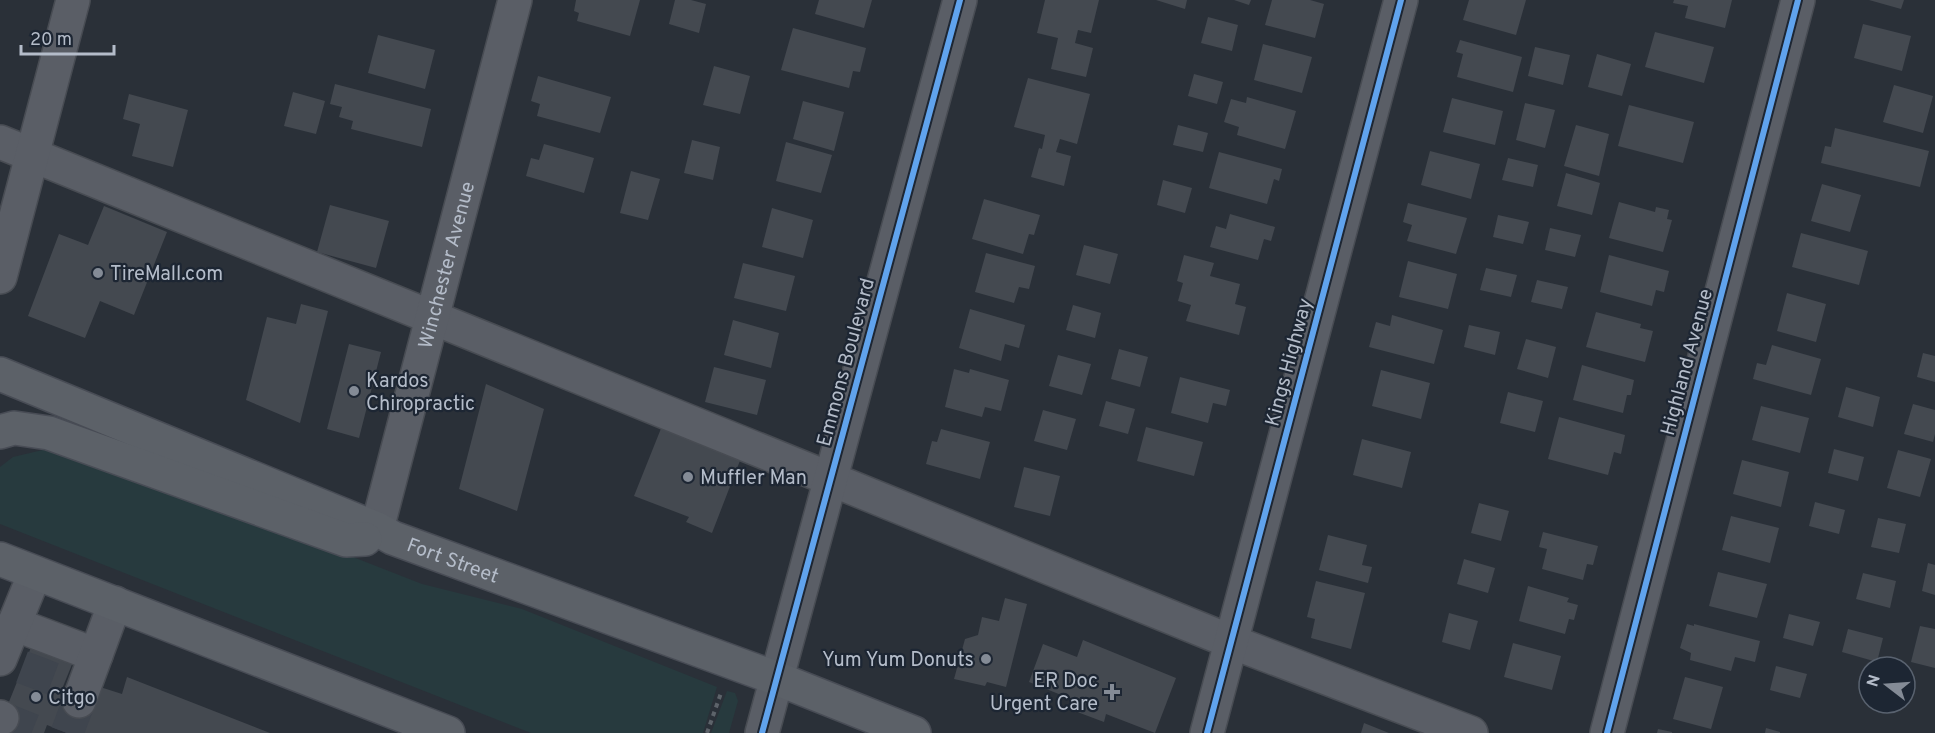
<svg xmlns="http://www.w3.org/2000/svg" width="1935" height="733" font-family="Overpass,sans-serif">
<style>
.green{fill:#273a3e}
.building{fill:#444950}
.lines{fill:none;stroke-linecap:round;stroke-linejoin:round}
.minor-tunnel{stroke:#3f454e;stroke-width:33;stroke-dasharray:33 16;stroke-linecap:butt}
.minor-casing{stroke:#484c53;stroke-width:36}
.major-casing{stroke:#484c55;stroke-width:36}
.path{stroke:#5d636a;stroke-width:4;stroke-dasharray:4.5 4.5;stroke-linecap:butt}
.minor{stroke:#5a5e66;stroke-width:33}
.major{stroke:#5c6168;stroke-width:33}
.cycleway-casing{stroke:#1d2633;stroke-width:10}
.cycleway{stroke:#60a3ed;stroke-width:6}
.poi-dot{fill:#848b96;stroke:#1d2633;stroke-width:2}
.labels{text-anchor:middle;stroke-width:4.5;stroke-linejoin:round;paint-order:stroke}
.street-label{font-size:20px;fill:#b4bcc9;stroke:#1d2633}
.poi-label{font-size:20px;fill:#b4bcc9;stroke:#1d2633;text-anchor:start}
</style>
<rect width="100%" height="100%" fill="#2a3038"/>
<!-- green -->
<path class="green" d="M51,448L87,453L422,584L522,609L717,687L703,733H531L0,524V467L13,457Z
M727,691L735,693L738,701L729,733H711Z"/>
<!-- building -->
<path class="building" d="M576,0H640L630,36L577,21L579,13L574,11Z
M675,0H691L706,4L699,33L669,24Z
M819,0H872L864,28L815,14Z
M1045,0H1099L1091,33L1078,30L1075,43L1093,48L1086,77L1051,69L1058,38L1037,33Z
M1156,0H1187L1185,9Z
M1234,0H1251L1249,5Z
M1272,0H1310L1324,4L1315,38L1265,25Z
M1469,0H1526L1516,35L1463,20Z
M1674,0H1732L1725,28L1685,18L1688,6L1673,3Z
M1869,0H1904L1901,9Z
M1208,17L1238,25L1232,51L1201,43Z
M1863,24L1911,36L1902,71L1854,58Z
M793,28L866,48L860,72L853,71L849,88L781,70Z
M1655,32L1714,47L1704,83L1645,67Z
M378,35L435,50L425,89L368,73Z
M1460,40L1522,57L1513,92L1457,77L1463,54L1456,52Z
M1263,44L1312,57L1302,93L1254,80Z
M1535,47L1570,55L1563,85L1528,76Z
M1597,54L1631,64L1622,96L1588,87Z
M714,66L750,76L740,114L703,105Z
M1194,74L1223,82L1217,104L1188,96Z
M538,76L611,97L600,133L537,116L540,104L531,101Z
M1028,78L1090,94L1077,144L1060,139L1056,152L1071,156L1064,186L1031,177L1039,148L1042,149L1045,135L1014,127Z
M335,84L431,109L422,147L351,129L353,121L339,117L342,107L330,104Z
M1894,85L1933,96L1923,133L1883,122Z
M293,92L325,101L316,134L284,126Z
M129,94L188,110L173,167L132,156L140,124L123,119Z
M1247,97L1296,111L1285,149L1237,135L1239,127L1224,122L1231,99L1246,103Z
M1452,98L1503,111L1495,145L1443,132Z
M803,101L844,112L834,151L793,139Z
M1525,103L1555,110L1545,148L1516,140Z
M1629,105L1694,122L1683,163L1618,146Z
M1178,125L1208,133L1203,152L1173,145Z
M1576,125L1609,134L1599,176L1564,166Z
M1835,128L1929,151L1920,187L1821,163L1825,146L1831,147Z
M692,140L720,147L713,180L684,173Z
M786,142L832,155L821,193L776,181Z
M544,144L594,158L584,193L526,176L531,158L539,160Z
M1430,151L1480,164L1471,199L1421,185Z
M1219,152L1282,169L1279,181L1274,179L1267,204L1209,188Z
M1508,158L1538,165L1533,187L1502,180Z
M631,171L660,179L648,220L620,213Z
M1566,173L1600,183L1592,215L1557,206Z
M1163,180L1192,188L1185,213L1157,205Z
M1822,184L1861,195L1850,232L1811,221Z
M984,199L1040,215L1034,235L1029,234L1023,254L972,239Z
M1619,202L1655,212L1656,207L1669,210L1667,219L1672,220L1663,252L1609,238Z
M1408,203L1467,218L1456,254L1407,241L1412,225L1403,222Z
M330,205L389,221L376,268L317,252Z
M104,206L167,232L134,315L100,301L85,338L28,316L59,234L88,245Z
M772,208L813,220L803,258L762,247Z
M1230,214L1275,227L1271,241L1264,239L1258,260L1210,247L1216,226L1226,229Z
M1498,215L1529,222L1523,244L1493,237Z
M1550,228L1581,235L1575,257L1545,250Z
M1801,233L1868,251L1859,285L1792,267Z
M1084,245L1118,254L1110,284L1076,275Z
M986,253L1035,266L1029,289L1019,287L1014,303L975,292Z
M1184,255L1214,263L1210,276L1240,284L1235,304L1246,307L1239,335L1186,321L1191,305L1178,301L1183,283L1177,281Z
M1609,255L1669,271L1664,292L1656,290L1652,306L1600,292Z
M1408,261L1457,274L1448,309L1399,297Z
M743,263L795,276L786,311L734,298Z
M1486,268L1517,275L1511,297L1480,290Z
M1537,280L1568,287L1562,309L1531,302Z
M1787,293L1826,304L1816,342L1777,331Z
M301,304L328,311L300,423L246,400L267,317L296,324Z
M1073,305L1101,313L1095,338L1066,330Z
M970,309L1025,325L1019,348L1005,344L1001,361L959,348Z
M1596,312L1641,324L1640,328L1653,331L1645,362L1586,347Z
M1392,315L1443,330L1434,364L1369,347L1376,322L1390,326Z
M733,320L779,333L771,368L724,355Z
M1469,325L1500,332L1495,355L1464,347Z
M1526,339L1556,347L1548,378L1517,369Z
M349,344L381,352L359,438L327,429Z
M1772,345L1821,359L1811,395L1753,379L1757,363L1766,365Z
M1119,349L1148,357L1140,387L1111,379Z
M1923,353L1935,356V382L1917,377Z
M1058,355L1091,364L1082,395L1049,386Z
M1582,365L1634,380L1631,395H1627L1623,413L1573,400Z
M714,367L766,380L757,415L705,402Z
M954,369L969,373L970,369L1009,380L1001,411L985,407L982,417L945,407Z
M1381,370L1430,383L1421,419L1372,406Z
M1180,377L1230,390L1226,406L1213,403L1208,423L1171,413Z
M486,384L544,409L517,511L459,489Z
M1846,387L1880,397L1873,427L1838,417Z
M1508,392L1543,401L1535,432L1500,423Z
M1106,401L1135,409L1128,434L1099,426Z
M1913,404L1935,410V434L1933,442L1904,434Z
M1761,406L1809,418L1800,453L1752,440Z
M1043,410L1076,419L1067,450L1034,441Z
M1559,417L1625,435L1621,454L1614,452L1608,475L1548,459Z
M662,426L741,458L712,533L686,522L689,517L634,496Z
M1146,427L1203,442L1194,476L1137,461Z
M941,429L990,442L980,479L926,464L932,441L937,442Z
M1362,439L1411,452L1402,488L1353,475Z
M1834,449L1864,457L1858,481L1828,473Z
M1898,450L1931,459L1920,497L1887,488Z
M1742,460L1789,472L1781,507L1733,494Z
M1024,467L1060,476L1050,516L1014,507Z
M1815,502L1845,510L1839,534L1809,526Z
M1479,503L1509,511L1501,541L1471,533Z
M1731,516L1779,528L1770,563L1722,550Z
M1878,518L1906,524L1899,553L1871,547Z
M1543,532L1598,546L1593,565L1587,564L1583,580L1542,569L1547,549L1539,547Z
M1328,535L1367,545L1362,565L1372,567L1368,583L1319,570Z
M1464,559L1495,568L1488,593L1457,584Z
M1928,563L1935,565V595L1922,591Z
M1718,572L1767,584L1757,618L1709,606Z
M1863,573L1896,581L1890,608L1856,599Z
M1316,581L1365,593L1351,649L1311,638L1315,619L1307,617Z
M1528,586L1569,598L1567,602L1578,605L1574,620L1569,619L1565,634L1519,621Z
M1005,598L1027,604L1006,687L987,682L985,686L954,679L965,639L978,635L982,617L999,621Z
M1449,613L1478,621L1470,650L1442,642Z
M1789,614L1820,622L1813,646L1783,638Z
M1687,624L1694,626V624L1760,641L1755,662L1735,657L1731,671L1690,660L1691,653L1680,648Z
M1920,626L1935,629V668L1911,662Z
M1848,629L1883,638L1877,662L1842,652Z
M36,635L77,652L60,694L90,705L97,686L122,694L127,677L270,733H67L47,725L44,733H0V724Z
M1083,640L1176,678L1155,733L1106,714L1104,722L1072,710L1076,701L1029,682L1043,644L1077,657Z
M1513,643L1561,656L1552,690L1504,677Z
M1776,666L1807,674L1800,698L1770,690Z
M1685,677L1723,687L1711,729L1673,719Z
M1364,723L1389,733H1361Z
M1766,728L1780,732V733H1765Z
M1658,729L1672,732V733H1657Z"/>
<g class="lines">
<!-- minor-tunnel -->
<path class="minor-tunnel" d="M22,667L64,683
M2,718L39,733
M67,733L79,701"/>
<defs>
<g id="minor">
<path d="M0,142L1232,642L1471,733"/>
<path d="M0,277L73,0"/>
<path id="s1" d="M377,529L515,0"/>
<path d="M14,624L96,655"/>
<path d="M0,659L35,573"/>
<path d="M79,701L115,603"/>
<path d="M0,717L2,718"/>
<path d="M762,733L960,0"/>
<path d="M1207,733L1401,0"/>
<path d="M1607,733L1798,0"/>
</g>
<g id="major">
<path id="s2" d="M0,374L377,529L393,538L778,679L914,733"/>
<path d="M0,432L14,428L49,433L346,540L365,539"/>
<path d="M0,559L448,733"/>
</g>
</defs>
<!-- minor casing -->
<use href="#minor" class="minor-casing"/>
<!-- major casing -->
<use href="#major" class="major-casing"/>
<!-- path -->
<path class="path" d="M707,733L721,693"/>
<!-- minor -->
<use href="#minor" class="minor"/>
<!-- major -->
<use href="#major" class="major"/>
<defs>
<path id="cycleway" d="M762,733L960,0
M1207,733L1401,0
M1607,733L1798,0"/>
</defs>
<!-- cycleway casing -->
<use href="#cycleway" class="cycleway-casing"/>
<!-- cycleway -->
<use href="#cycleway" class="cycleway"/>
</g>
<!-- markers -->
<g class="poi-dot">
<circle cx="98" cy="273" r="6"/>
<circle cx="354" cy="391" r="6"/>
<circle cx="688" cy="477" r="6"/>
<circle cx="986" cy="659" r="6"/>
<path d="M1109 683h6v6h6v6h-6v6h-6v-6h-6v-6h6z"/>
<circle cx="36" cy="697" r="6"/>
</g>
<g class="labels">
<!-- street labels -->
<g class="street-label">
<text dy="7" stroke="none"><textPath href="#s1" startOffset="273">Winchester Avenue</textPath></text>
<text transform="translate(845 362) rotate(-75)" y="7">Emmons Boulevard</text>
<text transform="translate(1288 362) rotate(-75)" y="7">Kings Highway</text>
<text transform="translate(1686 362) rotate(-75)" y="7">Highland Avenue</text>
<text dy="7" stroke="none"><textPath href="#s2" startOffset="490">Fort Street</textPath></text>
</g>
<!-- poi labels -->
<g class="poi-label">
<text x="110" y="280">TireMall.com</text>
<text x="366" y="387">Kardos<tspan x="366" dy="23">Chiropractic</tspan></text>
<text x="700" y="484">Muffler Man</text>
<text x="974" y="666" text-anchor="end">Yum Yum Donuts</text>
<text x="1098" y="687" text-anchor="end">ER Doc<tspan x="1098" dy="23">Urgent Care</tspan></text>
<text x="48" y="704">Citgo</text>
</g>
</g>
<!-- north arrow -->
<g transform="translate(1887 685) rotate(287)"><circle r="28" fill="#1d2633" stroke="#59626f" stroke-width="1.5"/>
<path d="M0-4.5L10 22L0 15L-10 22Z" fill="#848b96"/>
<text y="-9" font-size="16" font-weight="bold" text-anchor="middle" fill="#b4bcc9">N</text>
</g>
<!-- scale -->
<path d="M21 45v9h93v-9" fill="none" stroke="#b4bcc9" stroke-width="3"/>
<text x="30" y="45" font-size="18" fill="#b4bcc9" stroke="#1d2633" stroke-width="4.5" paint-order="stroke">20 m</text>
</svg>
